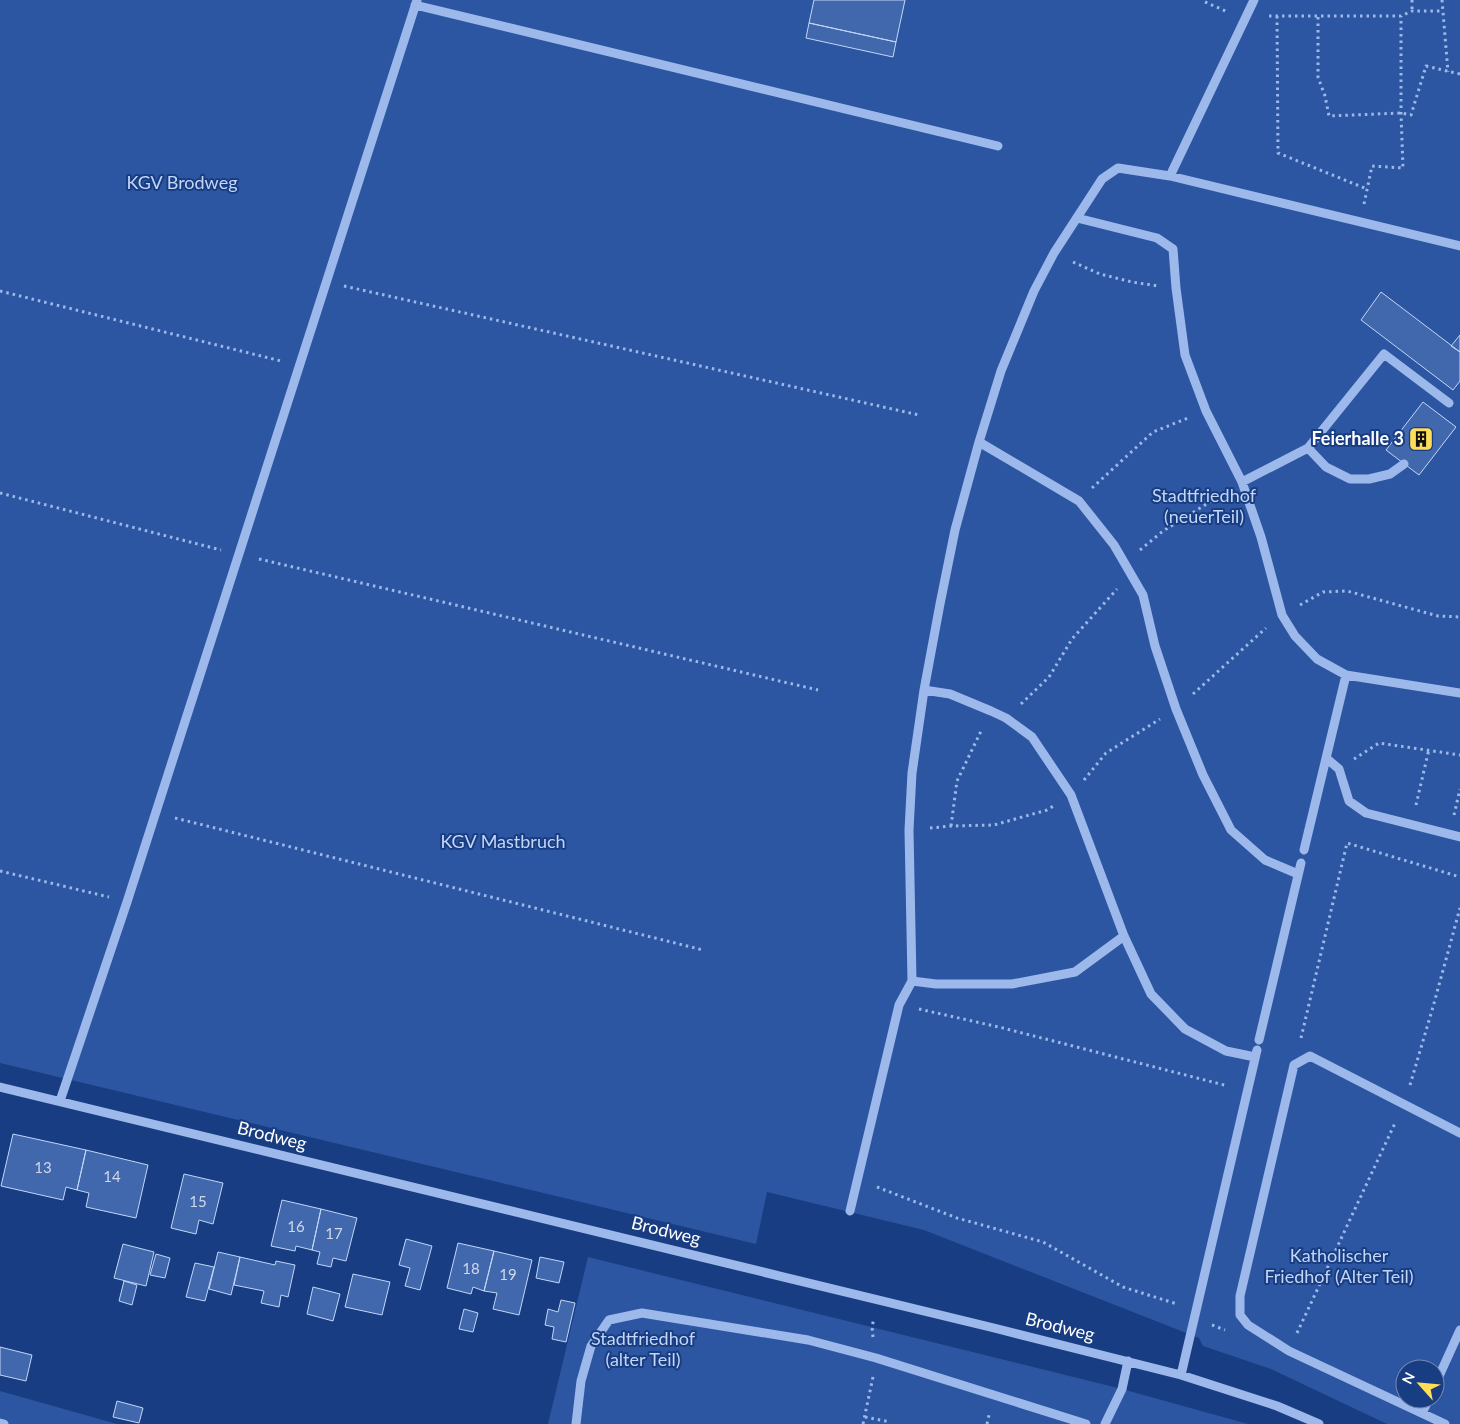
<svg xmlns="http://www.w3.org/2000/svg" width="1460" height="1424" font-family="Lato,sans-serif">
<style>
.green{fill:#2c56a1;fill-rule:evenodd}
.building{fill:#4168ac;stroke:#c2d6f8}
.lines{fill:none;stroke-linecap:round;stroke-linejoin:round}
.path{stroke:#9db9eb;stroke-width:3;stroke-dasharray:2.5 4;stroke-linecap:butt}
.minor{stroke:#9db9eb;stroke-width:9}
.labels{text-anchor:middle;stroke-width:4;stroke-linejoin:round;paint-order:stroke}
.number-label{font-size:15px;fill:#d0d9ea}
.park-label{font-size:18px;fill:#c2d6f8;stroke:#193d82}
.poi-label{font-size:18px;font-weight:bold;fill:#fff;stroke:#193d82;text-anchor:end}
.street-label{font-size:18px;fill:#fff;stroke:#193d82}
</style>
<rect width="100%" height="100%" fill="#193d82"/>
<!-- green -->
<path class="green" d="M0,0H1460V1424H1387L1271,1369L1203,1346L1199,1338L924,1230L767,1192L756,1244L0,1063ZM1405,1369H1435V1399H1405Z
M588,1257L1122,1389L1248,1424H548Z
M0,1391L117,1424H0Z"/>
<!-- building -->
<path class="building" d="M814,0H905L896,42L809,23Z
M809,23L896,42L893,57L806,38Z
M1381,292L1460,352V381L1453,390L1361,320Z
M1460,335V352L1451,346Z
M1423,402L1456,427L1419,475L1386,450Z
M13,1134L86,1150L77,1190L66,1187L63,1200L1,1186Z
M86,1150L148,1165L136,1218L86,1207L89,1193L77,1190Z
M184,1174L223,1183L213,1224L199,1220L196,1234L171,1228Z
M282,1200L321,1209L312,1250L296,1246L295,1251L271,1246Z
M321,1209L357,1218L346,1261L333,1258L331,1267L317,1264L320,1252L312,1250Z
M406,1239L432,1246L420,1290L405,1286L410,1268L399,1265Z
M458,1243L494,1251L484,1291L473,1287L471,1294L447,1288Z
M123,1244L154,1252L146,1286L114,1278Z
M494,1251L532,1260L519,1315L493,1309L497,1293L484,1291Z
M218,1252L240,1257L231,1295L209,1289Z
M156,1254L170,1258L165,1278L150,1275Z
M240,1257L275,1265L276,1261L295,1265L288,1297L281,1295L279,1307L261,1303L264,1291L234,1285Z
M540,1257L564,1262L559,1283L536,1278Z
M195,1263L214,1267L205,1301L186,1297Z
M353,1274L390,1282L382,1315L345,1307Z
M124,1281L137,1285L132,1305L119,1301Z
M313,1287L340,1294L333,1321L307,1314Z
M561,1300L575,1303L566,1342L552,1339L554,1327L545,1325L548,1309L558,1312Z
M464,1309L478,1313L473,1332L459,1329Z
M0,1347L32,1355L26,1381L0,1375Z
M117,1401L143,1408L139,1423L113,1417Z"/>
<g class="lines">
<!-- path -->
<path class="path" d="M1412,0V11
M1442,0L1448,72
M1205,2L1228,12
M1269,16H1401L1412,11H1442
M1277,16L1278,153L1367,189
M1318,17V77L1325,96L1329,116L1401,113L1411,115L1426,66L1460,74
M1364,204L1372,166L1403,168L1401,113V16
M1073,262L1100,274L1132,282L1158,286
M344,286L919,415
M0,291L281,361
M1092,488L1153,432L1188,418
M0,493L221,550
M1140,550L1163,531L1226,492
M259,559L818,690
M1300,605L1323,592L1347,591L1438,616L1460,617
M1193,694L1266,628
M1021,704L1049,677L1072,639L1117,589
M1354,759L1379,743L1460,755
M1084,780L1106,753L1160,719
M1416,805L1429,749
M1454,815L1460,789
M175,818L703,950
M951,826L957,781L982,729
M930,828L951,826L994,825L1047,810L1055,805
M0,871L109,897
M919,1009L1003,1028L1228,1086
M1301,1038L1347,843L1460,877
M1410,1085L1433,1007L1460,908
M877,1187L957,1218L1043,1242L1123,1287L1177,1304
M1212,1325L1225,1330
M1297,1333L1396,1121
M873,1337L872,1327L874,1318
M865,1417L890,1422
M863,1424L873,1377
M987,1424L989,1415"/>
<!-- minor -->
<path class="minor" d="M415,5L998,146
M1170,176L1254,0
M1077,218L1157,238L1173,249L1176,288L1185,355L1206,411L1242,482L1261,537L1282,615L1295,636L1317,659L1346,675L1460,693
M979,442L1079,501L1114,545L1143,595L1155,646L1176,709L1203,775L1231,830L1265,860L1298,874
M1308,448L1326,467L1350,479H1369L1390,474L1404,464
M1242,482L1308,448L1384,354L1449,403
M924,690L950,694L991,711L1006,718L1032,737L1071,795L1124,936L1151,994L1185,1029L1226,1051L1255,1057
M1326,758L1339,769L1349,801L1366,813L1460,837
M1304,850L1346,675
M912,981L936,984H1012L1075,972L1124,936
M1259,1040L1301,863
M0,1087L994,1328L1181,1375L1277,1406L1319,1424
M60,1101L127,902L417,0
M850,1211L899,1005L912,981L909,830L912,773L924,690L940,604L955,530L979,442L1001,371L1034,291L1054,253L1102,179L1118,168L1170,176L1460,246
M1181,1375L1257,1050
M1435,1385L1460,1330
M1422,1413L1429,1399
M0,1423L4,1424
M576,1424L581,1381L591,1346L609,1320L642,1313L808,1340L876,1358L1086,1424
M1105,1424L1122,1389L1128,1361
M1445,1424L1289,1351L1248,1325L1240,1315V1296L1294,1065L1310,1056L1460,1133"/>
</g>
<!-- icons -->
<defs>
<symbol id="building-square" viewBox="-11 -11 22 22"><rect x="-9" y="-9" width="18" height="18" rx="4" fill="#ffdd57" stroke="#193d82"/><path d="M-4-6H4V6H1V3H-1V6H-4ZM-2.5-4.3h1.7v1.8h-1.7ZM.8-4.3h1.7v1.8H.8ZM-2.5-1h1.7V.8h-1.7ZM.8-1h1.7V.8H.8Z" fill="#111"/></symbol>
</defs>
<g fill-rule="evenodd">
<use href="#building-square" x="1407" y="425" width="28" height="28"/>
</g>
<g class="labels">
<!-- number labels -->
<g class="number-label">
<text x="43" y="1173">13</text>
<text x="112" y="1182">14</text>
<text x="198" y="1207">15</text>
<text x="296" y="1232">16</text>
<text x="334" y="1239">17</text>
<text x="471" y="1274">18</text>
<text x="508" y="1280">19</text>
</g>
<!-- park labels -->
<g class="park-label">
<text x="182" y="189">KGV Brodweg</text>
<text x="1204" y="502">Stadtfriedhof<tspan x="1204" dy="21">(neuerTeil)</tspan></text>
<text x="503" y="848">KGV Mastbruch</text>
<text x="1339" y="1262">Katholischer<tspan x="1339" dy="21">Friedhof (Alter Teil)</tspan></text>
<text x="643" y="1345">Stadtfriedhof<tspan x="643" dy="21">(alter Teil)</tspan></text>
</g>
<!-- poi labels -->
<g class="poi-label">
<text x="1404" y="445">Feierhalle 3</text>
</g>
<!-- street labels -->
<g class="street-label">
<text transform="translate(272 1136) rotate(14)" y="6">Brodweg</text>
<text transform="translate(666 1231) rotate(14)" y="6">Brodweg</text>
<text transform="translate(1060 1327) rotate(14)" y="6">Brodweg</text>
</g>
</g>
<!-- north arrow -->
<g transform="translate(1420 1384) rotate(297)"><circle r="24" fill="#193d82" stroke="#758bb4"/>
<path d="M0-4L9 19L0 12L-9 19Z" fill="#ffdd57"/>
<text y="-8" font-size="14" font-weight="bold" text-anchor="middle" fill="#ffffff">N</text>
</g>
</svg>
